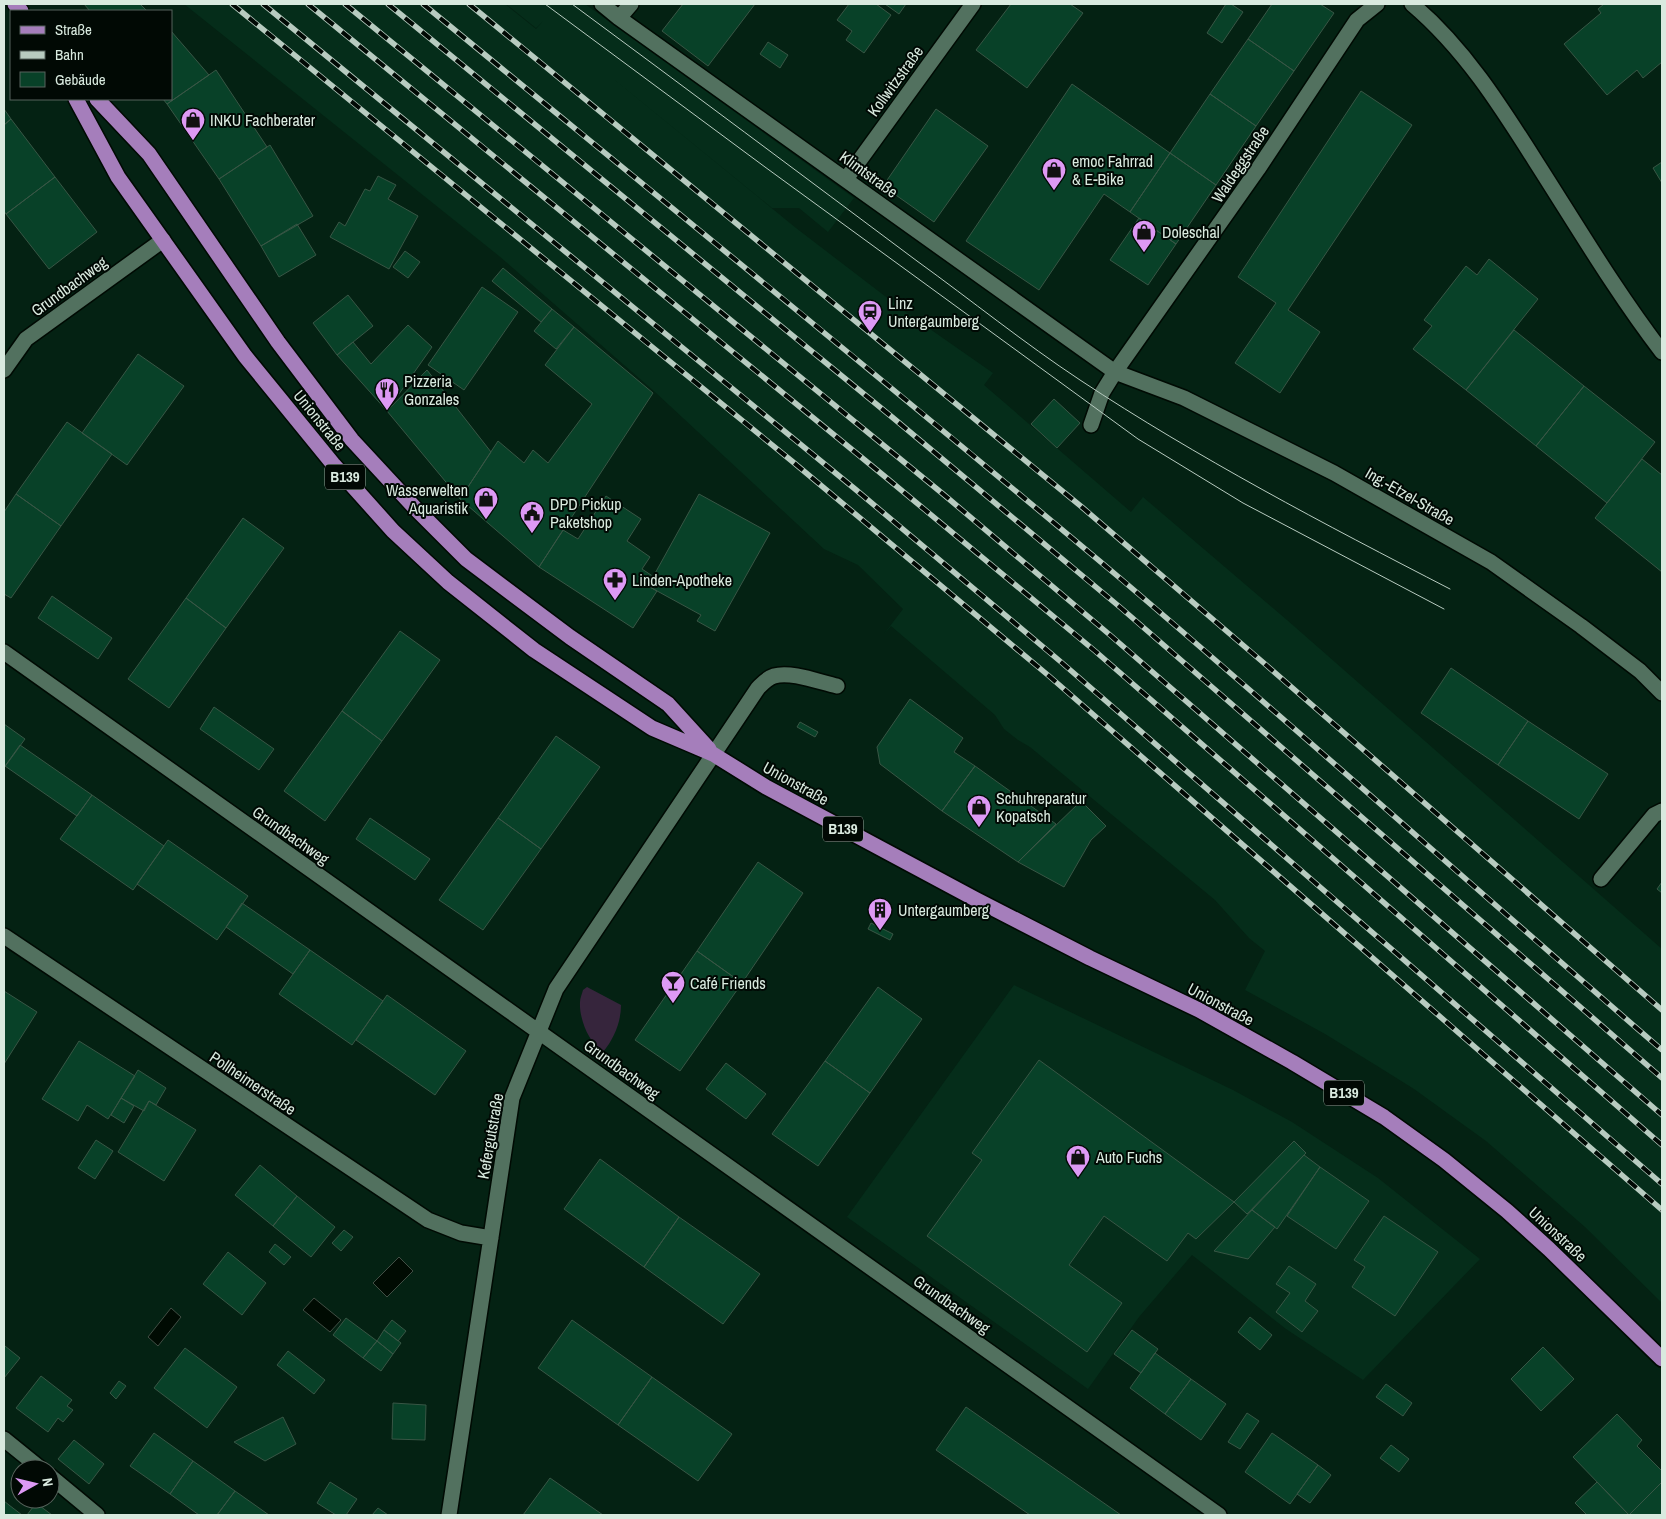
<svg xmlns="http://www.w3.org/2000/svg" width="1666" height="1519" font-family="'Archivo Narrow',sans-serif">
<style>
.built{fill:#052d1a}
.green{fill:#36253c}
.water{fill:#000b02;stroke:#414e44}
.building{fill:#084128;stroke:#385645}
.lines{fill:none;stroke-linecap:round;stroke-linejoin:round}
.street-casing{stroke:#000a03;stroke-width:18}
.primary-casing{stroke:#000a03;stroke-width:18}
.street{stroke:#52715f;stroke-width:15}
.primary{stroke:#a57ebb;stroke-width:15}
.tram{stroke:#b8cbc0;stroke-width:1}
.rail-casing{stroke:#b8cbc0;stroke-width:5.5}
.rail{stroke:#010904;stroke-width:4;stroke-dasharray:11;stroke-linecap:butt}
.labels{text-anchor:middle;stroke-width:4;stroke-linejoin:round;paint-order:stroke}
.shield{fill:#010904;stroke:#98a69d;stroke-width:1}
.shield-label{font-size:15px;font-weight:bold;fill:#d9eadf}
.street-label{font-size:16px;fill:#d9eadf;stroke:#010904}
.poi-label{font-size:16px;fill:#d9eadf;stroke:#010904;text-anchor:start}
</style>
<rect width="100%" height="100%" fill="#042213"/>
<!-- built -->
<path class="built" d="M184,4H505L536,29L543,21L536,28L506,4H585L854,198L828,232L799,208H772L594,63L796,228L907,313L993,373L984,385L1131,512L1143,497L1287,620L1662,949V1303L1585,1227L1486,1141L1414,1089L1374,1064L1325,1034L1245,990L1265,951L1249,938L1215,900L1030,747L1018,740L1004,729L995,715L891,626L884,634L903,609L858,565L824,549L655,392L499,256Z
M1014,985L1233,1090L1292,1122L1378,1178L1480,1259L1363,1380L1286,1329L1192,1255L1139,1317L1088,1389L847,1217Z"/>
<!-- green -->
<path class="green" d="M587,987L621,1005C621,1022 614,1039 603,1052C589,1043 579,1019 580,1002C580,998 582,994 583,990Z"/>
<!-- water -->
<path class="water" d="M399,1257L413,1271L387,1297L373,1283Z
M314,1298L341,1320L330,1332L303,1310Z
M171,1308L181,1317L158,1346L148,1337Z"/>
<!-- building -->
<path class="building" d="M84,4H140L147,11H90Z
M683,4H755L708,66L662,31Z
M849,4H876L891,15L864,53L846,40L852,31L837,20Z
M885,4H906L899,14Z
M1011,4H1070L1083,13L1027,88L976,50Z
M1226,4H1231L1243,12L1222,43L1207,33Z
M1272,4H1320L1334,13L1294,71L1248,39Z
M1604,4H1662V62L1643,78L1637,70L1607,95L1564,44L1601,13L1598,9Z
M171,31L209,75L167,104L163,99H171Z
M1248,39L1294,71L1256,126L1210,94Z
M768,42L788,55L780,68L760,54Z
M216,70L267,147L219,179L167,104Z
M1072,84L1170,153L1130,212L1104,194L1039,290L966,241Z
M1361,91L1412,125L1288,310L1320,332L1280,393L1235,363L1276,303L1238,277Z
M1210,94L1256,126L1216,185L1170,153Z
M4,109L11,119L4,125Z
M936,109L988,146L934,222L883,186Z
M11,119L55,177L6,214L4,211V125Z
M270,145L313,216L261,246L219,179Z
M1170,153L1216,185L1176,244L1130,212Z
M1662,162V183L1653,168Z
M378,176L396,185L388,199L418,216L389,269L330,237L339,222L345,226L365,189L370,191Z
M55,177L97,232L49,269L6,214Z
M1139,218L1176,244L1148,285L1110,260Z
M297,224L316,255L279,277L261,246Z
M405,251L420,262L408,278L393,267Z
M1489,259L1538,299L1466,390L1413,349L1432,326L1424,320L1466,266L1477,275Z
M503,268L552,309L541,322L492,281Z
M482,287L518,312L464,390L428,365Z
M348,295L373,326L337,355L313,323Z
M552,309L574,327L556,349L534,331Z
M408,325L432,347L387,411L337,355L353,342L371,364Z
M574,327L653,393L539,567L460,499L498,441L524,463L533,450L548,463L592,404L545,365Z
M1514,330L1584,386L1536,446L1466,390Z
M138,354L184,386L127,465L82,433Z
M427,370L491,452L460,499L387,411Z
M1584,386L1655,442L1607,503L1536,446Z
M1054,399L1080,423L1057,448L1031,424Z
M67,422L112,454L61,526L16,494Z
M1642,459L1662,475V572L1595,518Z
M16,494L61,526L11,598L4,594V512Z
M699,494L770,533L715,631L697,621L701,615L648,586Z
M606,496L641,519L627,541L650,557L642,569L654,577L648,586L657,591L633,628L539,567L563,530L578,539Z
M243,518L284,548L226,628L186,598Z
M52,596L112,638L98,659L38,618Z
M186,598L226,628L169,708L128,679Z
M400,631L440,660L382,741L342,711Z
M1451,668L1528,721L1498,765L1421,713Z
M910,699L963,738L954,752L975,766L942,811L880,764L877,747Z
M214,707L274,749L259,770L200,729Z
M342,711L382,741L325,821L284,791Z
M1528,721L1608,774L1579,819L1498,765Z
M800,722L818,732L815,737L797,727Z
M4,724L25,739L4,768Z
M556,736L600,767L541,849L498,818Z
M20,745L92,795L77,816L5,766Z
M975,766L1056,824L1018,862L942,811Z
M92,795L164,846L133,890L60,839Z
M1081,801L1106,826L1091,840L1064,887L1018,862Z
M370,818L430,859L415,880L356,839Z
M498,818L541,849L483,930L439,900Z
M168,840L248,896L217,940L137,884Z
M758,862L803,893L742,983L697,951Z
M1662,882V893L1657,889Z
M242,903L310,950L293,974L226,927Z
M871,923L893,934L890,940L868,929Z
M310,950L383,1001L352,1045L279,994Z
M697,951L742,983L680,1071L635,1040Z
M878,987L922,1019L870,1093L825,1061Z
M4,991L37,1012L4,1064Z
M387,995L466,1051L435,1095L356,1040Z
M79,1041L135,1076L108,1119L87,1105L78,1121L42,1099Z
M1039,1060L1234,1202L1196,1239L1188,1233L1167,1261L1104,1216L1069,1265L1122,1303L1087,1352L927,1236L982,1160L972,1153Z
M825,1061L870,1093L818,1166L772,1134Z
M726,1063L766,1094L746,1119L706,1089Z
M138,1070L166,1088L156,1105L149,1101L144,1111L121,1098Z
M121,1098L134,1106L124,1123L111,1115Z
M149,1101L196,1130L164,1181L118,1152Z
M96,1140L113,1151L95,1179L78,1168Z
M1294,1141L1306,1153L1247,1214L1234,1202Z
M1304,1155L1320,1167L1277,1229L1252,1210Z
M600,1159L679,1217L644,1267L564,1209Z
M260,1165L297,1196L273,1226L235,1195Z
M1320,1167L1369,1201L1336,1249L1287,1216Z
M297,1196L335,1227L311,1257L273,1226Z
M1252,1210L1275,1227L1248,1259L1214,1251Z
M1384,1216L1438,1252L1395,1316L1352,1287L1365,1267L1354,1260Z
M679,1217L760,1274L723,1324L644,1267Z
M344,1230L353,1237L341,1251L332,1243Z
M275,1244L291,1257L284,1265L269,1252Z
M228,1252L266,1283L242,1315L203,1284Z
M1289,1266L1316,1284L1305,1301L1318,1311L1302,1332L1276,1312L1290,1293L1276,1284Z
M1250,1317L1272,1335L1260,1350L1238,1332Z
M346,1318L377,1341L363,1358L333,1335Z
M392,1320L406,1331L398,1341L384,1330Z
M572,1320L652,1377L618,1425L538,1368Z
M384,1330L401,1343L393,1354L377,1341Z
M1132,1330L1158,1349L1141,1373L1114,1354Z
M377,1341L393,1354L381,1371L363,1358Z
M5,1346L20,1358L4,1378V1347Z
M1543,1347L1574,1379L1541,1411L1511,1379Z
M185,1348L237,1387L207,1428L154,1388Z
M288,1351L325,1380L314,1394L277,1365Z
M1155,1353L1191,1379L1165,1414L1130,1388Z
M41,1376L72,1400L67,1406L73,1410L63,1422L58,1418L48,1432L16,1408Z
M652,1377L732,1434L698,1481L618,1425Z
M1191,1379L1226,1404L1201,1440L1165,1414Z
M119,1381L126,1386L116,1399L110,1393Z
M1386,1384L1412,1403L1403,1416L1376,1397Z
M393,1403L426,1405L425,1440L392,1439Z
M966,1407L1121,1515H1030L936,1450Z
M1247,1413L1259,1421L1240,1449L1228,1442Z
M1617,1414L1642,1440L1637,1446L1662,1471V1482L1629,1515L1573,1457Z
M283,1417L296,1444L265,1461L234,1442Z
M154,1433L193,1461L170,1494L130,1466Z
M1272,1433L1318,1465L1290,1504L1245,1472Z
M74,1440L104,1464L89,1484L58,1459Z
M1391,1445L1409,1459L1399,1472L1380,1458Z
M193,1461L235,1491L217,1515H199L170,1494Z
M1318,1465L1331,1475L1310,1503L1297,1494Z
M550,1478L603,1515H523Z
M330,1482L357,1499L346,1515H336L317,1503Z
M1597,1482L1629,1515L1662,1482V1515H1587L1575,1503Z
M235,1491L269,1515H217Z
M4,1501L9,1505L22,1515H4Z
M36,1503L52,1515H27Z
M378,1508L388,1515H372Z"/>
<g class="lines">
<defs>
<path id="street" d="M602,4L619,18L1115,372L1184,398L1334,473L1491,562L1581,626L1640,671L1662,693
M1412,4C1464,48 1500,105 1536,162C1577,226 1616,292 1662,352
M619,18L631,4
M846,179L973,4
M4,370L26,339L163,240
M1091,425L1102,393L1115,372L1258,169L1357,20L1377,4
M4,652L1219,1515
M1601,879L1654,815L1662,811
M4,936L428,1220L461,1233L491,1238
M4,1439L41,1469
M50,1476L97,1515
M449,1515L512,1098L556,989L758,688C762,684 767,678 774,676C791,671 819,682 837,686"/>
<path id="primary" d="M15,4L21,11
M76,99L118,177L245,356L333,464L393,531L448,582L534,650L652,728L713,754L766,787L975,899L1090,958L1199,1010L1292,1062L1384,1117L1444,1160L1507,1211L1549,1249L1662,1359
M97,99L149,154L278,342L352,440L416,509L466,559L570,637L668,704L709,749"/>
</defs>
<!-- street casing -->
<use href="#street" class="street-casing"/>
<!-- primary casing -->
<use href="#primary" class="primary-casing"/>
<!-- street -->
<use href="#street" class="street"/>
<!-- primary -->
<use href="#primary" class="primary"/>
<!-- tram -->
<path class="tram" d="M545,4L765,167L1138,439L1243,503L1444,609
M572,4C687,89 802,175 917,261C971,300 1024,343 1080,380C1198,458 1324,524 1450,589"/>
<defs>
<path id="rail" d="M232,4L793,462L1049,676L1662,1210
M263,4L855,489L1061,662L1662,1184
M308,4L883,475L1095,651L1662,1145
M345,4L943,494L1110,635L1662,1115
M388,4L892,417L1121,608L1662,1078
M423,4C656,195 890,385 1121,579C1303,734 1481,894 1662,1050
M469,4L1083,508L1265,664L1662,1010"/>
</defs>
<!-- rail casing -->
<use href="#rail" class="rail-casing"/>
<!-- rail -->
<use href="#rail" class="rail"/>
</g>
<!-- icons -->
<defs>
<symbol id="shop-pin" viewBox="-11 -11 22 30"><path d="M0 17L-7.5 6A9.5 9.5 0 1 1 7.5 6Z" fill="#dd99f4" stroke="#010904"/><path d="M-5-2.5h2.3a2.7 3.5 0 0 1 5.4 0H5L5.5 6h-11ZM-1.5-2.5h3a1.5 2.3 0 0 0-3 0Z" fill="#111"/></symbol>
<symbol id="station-pin" viewBox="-11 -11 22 30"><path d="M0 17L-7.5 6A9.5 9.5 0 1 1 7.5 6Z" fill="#dd99f4" stroke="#010904"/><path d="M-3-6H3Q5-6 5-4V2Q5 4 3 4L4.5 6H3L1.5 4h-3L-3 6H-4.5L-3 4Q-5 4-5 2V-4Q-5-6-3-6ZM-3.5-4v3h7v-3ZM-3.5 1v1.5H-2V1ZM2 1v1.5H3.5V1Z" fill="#111"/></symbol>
<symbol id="restaurant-pin" viewBox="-11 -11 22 30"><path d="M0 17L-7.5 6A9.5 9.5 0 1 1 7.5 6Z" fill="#dd99f4" stroke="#010904"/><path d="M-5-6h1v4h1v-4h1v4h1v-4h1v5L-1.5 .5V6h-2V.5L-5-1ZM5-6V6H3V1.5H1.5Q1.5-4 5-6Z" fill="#111"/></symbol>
<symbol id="civic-pin" viewBox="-11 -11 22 30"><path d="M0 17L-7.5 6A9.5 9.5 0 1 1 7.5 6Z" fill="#dd99f4" stroke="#010904"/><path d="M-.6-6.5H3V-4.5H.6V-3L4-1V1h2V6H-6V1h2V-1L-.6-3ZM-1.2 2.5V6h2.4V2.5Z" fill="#111"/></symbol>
<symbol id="pharmacy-pin" viewBox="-11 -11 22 30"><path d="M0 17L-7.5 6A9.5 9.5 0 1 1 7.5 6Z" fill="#dd99f4" stroke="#010904"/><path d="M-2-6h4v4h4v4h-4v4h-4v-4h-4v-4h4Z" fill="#111"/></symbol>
<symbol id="building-pin" viewBox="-11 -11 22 30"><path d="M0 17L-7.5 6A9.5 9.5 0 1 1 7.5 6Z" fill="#dd99f4" stroke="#010904"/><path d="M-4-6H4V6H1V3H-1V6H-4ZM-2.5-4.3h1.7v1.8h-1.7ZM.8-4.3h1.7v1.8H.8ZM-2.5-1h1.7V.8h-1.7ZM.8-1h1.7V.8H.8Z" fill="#111"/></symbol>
<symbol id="bar-pin" viewBox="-11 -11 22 30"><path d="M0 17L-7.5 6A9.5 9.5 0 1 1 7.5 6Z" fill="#dd99f4" stroke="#010904"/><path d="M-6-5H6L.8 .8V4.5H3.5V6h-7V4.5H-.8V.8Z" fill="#111"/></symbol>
</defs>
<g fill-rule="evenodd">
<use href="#shop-pin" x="179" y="106" width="28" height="38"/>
<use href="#shop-pin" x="1040" y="156" width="28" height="38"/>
<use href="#shop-pin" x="1130" y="218" width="28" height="38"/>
<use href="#station-pin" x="856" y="298" width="28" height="38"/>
<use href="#restaurant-pin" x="373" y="376" width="28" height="38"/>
<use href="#shop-pin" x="472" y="485" width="28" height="38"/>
<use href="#civic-pin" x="518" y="499" width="28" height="38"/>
<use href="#pharmacy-pin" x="601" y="566" width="28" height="38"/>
<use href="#shop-pin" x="965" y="793" width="28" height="38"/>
<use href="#building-pin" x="866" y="896" width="28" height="38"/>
<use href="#bar-pin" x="659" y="969" width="28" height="38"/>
<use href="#shop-pin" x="1064" y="1143" width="28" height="38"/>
</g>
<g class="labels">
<!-- shield labels -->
<g class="shield">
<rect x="325" y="464.5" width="40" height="25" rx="4"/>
<rect x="823" y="816.5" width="40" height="25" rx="4"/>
<rect x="1324" y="1080.5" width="40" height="25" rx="4"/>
</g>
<g class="shield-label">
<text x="345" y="482">B139</text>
<text x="843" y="834">B139</text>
<text x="1344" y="1098">B139</text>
</g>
<!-- street labels -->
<g class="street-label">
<text transform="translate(895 81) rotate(-54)" y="6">Kollwitzstraße</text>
<text transform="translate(1240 164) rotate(-56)" y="6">Waldeggstraße</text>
<text transform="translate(869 174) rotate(36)" y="6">Klimtstraße</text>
<text transform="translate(69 286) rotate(-36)" y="6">Grundbachweg</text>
<text transform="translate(320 420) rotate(51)" y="6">Unionstraße</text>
<text transform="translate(1410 496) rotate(30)" y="6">Ing.-Etzel-Straße</text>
<text transform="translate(796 783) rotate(29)" y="6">Unionstraße</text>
<text transform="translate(291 835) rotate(35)" y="6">Grundbachweg</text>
<text transform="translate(1221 1004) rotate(28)" y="6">Unionstraße</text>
<text transform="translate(622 1069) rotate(36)" y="6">Grundbachweg</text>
<text transform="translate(253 1083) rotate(34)" y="6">Pollheimerstraße</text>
<text transform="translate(490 1136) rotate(-80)" y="6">Kefergutstraße</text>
<text transform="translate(1558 1234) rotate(43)" y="6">Unionstraße</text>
<text transform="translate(952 1304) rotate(35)" y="6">Grundbachweg</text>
</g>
<!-- poi labels -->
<g class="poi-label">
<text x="210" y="126">INKU Fachberater</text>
<text x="1072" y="167">emoc Fahrrad<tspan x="1072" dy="18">&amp; E-Bike</tspan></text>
<text x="1162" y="238">Doleschal</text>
<text x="888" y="309">Linz<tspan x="888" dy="18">Untergaumberg</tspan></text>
<text x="404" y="387">Pizzeria<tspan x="404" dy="18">Gonzales</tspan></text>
<text x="468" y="496" text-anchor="end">Wasserwelten<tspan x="468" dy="18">Aquaristik</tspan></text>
<text x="550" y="510">DPD Pickup<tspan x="550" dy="18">Paketshop</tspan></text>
<text x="632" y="586">Linden-Apotheke</text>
<text x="996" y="804">Schuhreparatur<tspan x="996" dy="18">Kopatsch</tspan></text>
<text x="898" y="916">Untergaumberg</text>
<text x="690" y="989">Café Friends</text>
<text x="1096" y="1163">Auto Fuchs</text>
</g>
</g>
<!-- border -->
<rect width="1666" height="1519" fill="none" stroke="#d9eadf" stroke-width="10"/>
<!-- legend -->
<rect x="10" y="10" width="162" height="90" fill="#010904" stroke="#57635c"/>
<rect x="20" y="26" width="25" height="8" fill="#a57ebb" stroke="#57635c"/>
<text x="55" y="35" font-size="15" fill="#d9eadf">Straße</text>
<rect x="20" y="51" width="25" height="8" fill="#b8cbc0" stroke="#57635c"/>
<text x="55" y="60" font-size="15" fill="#d9eadf">Bahn</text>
<rect x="20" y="72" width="25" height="15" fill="#084128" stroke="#57635c"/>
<text x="55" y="85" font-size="15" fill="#d9eadf">Gebäude</text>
<!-- north arrow -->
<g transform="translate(35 1484) rotate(82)"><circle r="24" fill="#010904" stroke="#57635c"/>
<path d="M0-4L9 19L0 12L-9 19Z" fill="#dd99f4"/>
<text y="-8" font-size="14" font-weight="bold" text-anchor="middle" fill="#d9eadf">N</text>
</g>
</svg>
